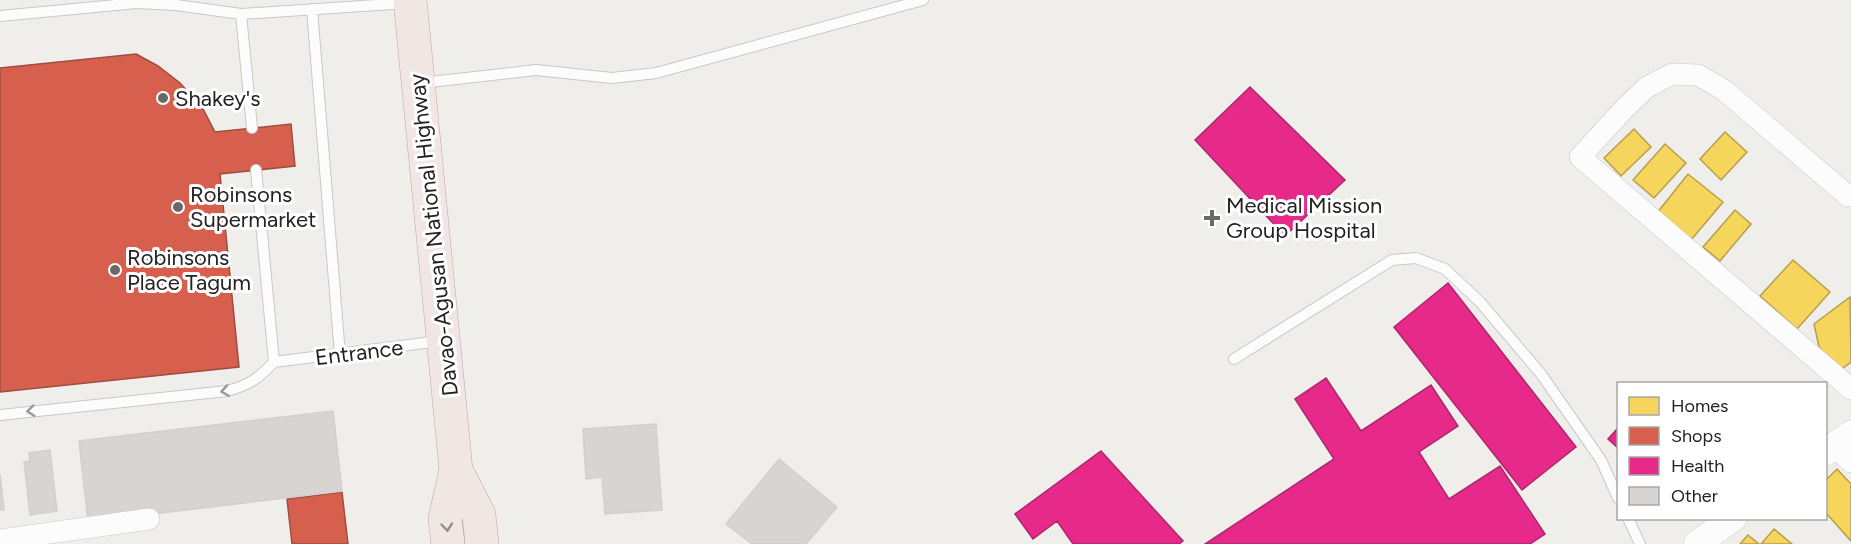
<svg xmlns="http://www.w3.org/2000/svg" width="1851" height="544" font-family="Figtree,sans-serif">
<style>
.homes{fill:#f6d55c;stroke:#b69f4b;stroke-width:1.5}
.shops{fill:#d6604d;stroke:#a04d40;stroke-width:1.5}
.health{fill:#e7298a;stroke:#ac276b;stroke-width:1.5}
.building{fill:#d7d4d2;stroke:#d3d0cc;stroke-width:1.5}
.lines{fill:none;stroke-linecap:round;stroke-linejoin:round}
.service-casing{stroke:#c9c8c7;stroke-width:12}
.minor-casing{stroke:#c9c8c7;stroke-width:22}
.tertiary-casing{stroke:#c9c8c7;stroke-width:28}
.trunk-casing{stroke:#c5a2ac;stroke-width:34}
.service{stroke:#fdfcfc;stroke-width:10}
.minor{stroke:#fdfcfc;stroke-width:21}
.tertiary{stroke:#fdfcfc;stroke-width:27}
.trunk{stroke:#f0e6e4;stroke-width:33}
.oneway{stroke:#9a9a9a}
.oneway2{stroke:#938e8d}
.poi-dot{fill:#6a6968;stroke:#fff;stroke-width:2}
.labels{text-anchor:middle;stroke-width:6;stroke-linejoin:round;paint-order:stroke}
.poi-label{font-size:22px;fill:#222;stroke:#fff;text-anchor:start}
.street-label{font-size:22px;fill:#222;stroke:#fff}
</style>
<rect width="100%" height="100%" fill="#f0eeeb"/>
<!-- homes -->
<path class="homes" d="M1634,129L1651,147L1621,176L1604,158Z
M1725,132L1747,152L1721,180L1700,159Z
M1665,144L1686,163L1654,198L1633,180Z
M1688,174L1723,202L1691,240L1657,213Z
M1735,210L1751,224L1720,261L1703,247Z
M1793,260L1830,292L1797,329L1760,296Z
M1850,297L1851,362L1838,372L1819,347L1814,324Z
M1837,469L1851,484V541L1826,513V480Z
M1774,529L1792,544H1761Z
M1748,535L1759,544H1740Z"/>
<!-- shops -->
<path class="shops" d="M136,54L158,66L180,83L202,107L215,132L291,124L295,166L220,174L239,367L0,392V68Z
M342,492L348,544H292L287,499Z"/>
<!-- health -->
<path class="health" d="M1250,87L1345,180L1285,236L1195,140Z
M1448,283L1576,447L1522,490L1394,327Z
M1326,378L1361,431L1431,385L1458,426L1419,452L1449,499L1500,466L1545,534L1530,544H1205L1334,459L1295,399Z
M1618,428V448L1608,439Z
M1101,451L1183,541L1179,544H1073L1057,521L1033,539L1015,514Z"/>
<!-- building -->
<path class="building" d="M333,411L342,491L88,522L79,441Z
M656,424L662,510L605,514L602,477L586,479L583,429Z
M50,450L57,511L30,515L24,462L30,461L29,453Z
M779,459L837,507L806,544H752L726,524Z
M0,474L4,510H0Z"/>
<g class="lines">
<defs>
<path id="service" d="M312,9L340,355
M241,14L252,128
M0,16L137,3L176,5L241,14L407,3
M421,83L536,70L612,78L656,73L923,0
M1234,359L1392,260L1416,258L1445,269L1480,302L1541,374L1601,460L1618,498
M274,362L440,341
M0,415L227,391C249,385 258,379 274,362L256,170
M1628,518L1640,544"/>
<path id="minor" d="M1848,196L1724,90L1698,75L1672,74L1647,87L1625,108L1580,157L1851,389
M1834,446L1851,462
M0,540L149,519"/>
<path id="tertiary" d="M1826,452L1851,434
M1697,544L1733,518"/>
<path id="trunk" d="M410,0L456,470L445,519L448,544
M456,470L479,515L482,544"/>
</defs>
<!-- service casing -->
<use href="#service" class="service-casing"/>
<!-- minor casing -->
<use href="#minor" class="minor-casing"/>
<!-- tertiary casing -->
<use href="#tertiary" class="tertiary-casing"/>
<!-- trunk casing -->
<use href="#trunk" class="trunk-casing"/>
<!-- service -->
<use href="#service" class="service"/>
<!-- minor -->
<use href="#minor" class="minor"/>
<!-- tertiary -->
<use href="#tertiary" class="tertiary"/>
<!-- trunk -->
<use href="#trunk" class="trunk"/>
</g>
<!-- one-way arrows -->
<defs><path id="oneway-chevron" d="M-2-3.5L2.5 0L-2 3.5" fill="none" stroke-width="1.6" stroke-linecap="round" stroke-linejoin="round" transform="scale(1.5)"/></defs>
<g class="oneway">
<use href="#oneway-chevron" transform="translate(225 391) rotate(171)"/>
<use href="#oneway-chevron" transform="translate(31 411) rotate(174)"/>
</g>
<use class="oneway2" href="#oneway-chevron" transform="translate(447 527) rotate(85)"/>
<!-- markers -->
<g class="poi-dot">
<circle cx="163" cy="98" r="6"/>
<circle cx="178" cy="207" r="6"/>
<path d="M1209 209h6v6h6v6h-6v6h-6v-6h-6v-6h6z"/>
<circle cx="115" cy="270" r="6"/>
</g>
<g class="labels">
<!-- poi labels -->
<g class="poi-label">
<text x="175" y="106">Shakey's</text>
<text x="190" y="202">Robinsons<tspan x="190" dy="25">Supermarket</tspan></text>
<text x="1226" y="213">Medical Mission<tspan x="1226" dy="25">Group Hospital</tspan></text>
<text x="127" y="265">Robinsons<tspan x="127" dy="25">Place Tagum</tspan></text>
</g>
<!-- street labels -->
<g class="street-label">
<text transform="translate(433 235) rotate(-96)" y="8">Davao-Agusan National Highway</text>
<text transform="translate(359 352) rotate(-7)" y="8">Entrance</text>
</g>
</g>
<!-- legend -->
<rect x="1617" y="382" width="210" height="138" fill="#ffffff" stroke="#a7a7a7" stroke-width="1.5"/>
<rect x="1629" y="397" width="30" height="18" fill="#f6d55c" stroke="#a7a7a7" stroke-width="1.5"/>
<text x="1671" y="412" font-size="18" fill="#222222">Homes</text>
<rect x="1629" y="427" width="30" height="18" fill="#d6604d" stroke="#a7a7a7" stroke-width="1.5"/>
<text x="1671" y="442" font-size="18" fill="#222222">Shops</text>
<rect x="1629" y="457" width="30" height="18" fill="#e7298a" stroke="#a7a7a7" stroke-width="1.5"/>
<text x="1671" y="472" font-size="18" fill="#222222">Health</text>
<rect x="1629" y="487" width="30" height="18" fill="#d7d4d2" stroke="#a7a7a7" stroke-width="1.5"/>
<text x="1671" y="502" font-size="18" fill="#222222">Other</text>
</svg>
